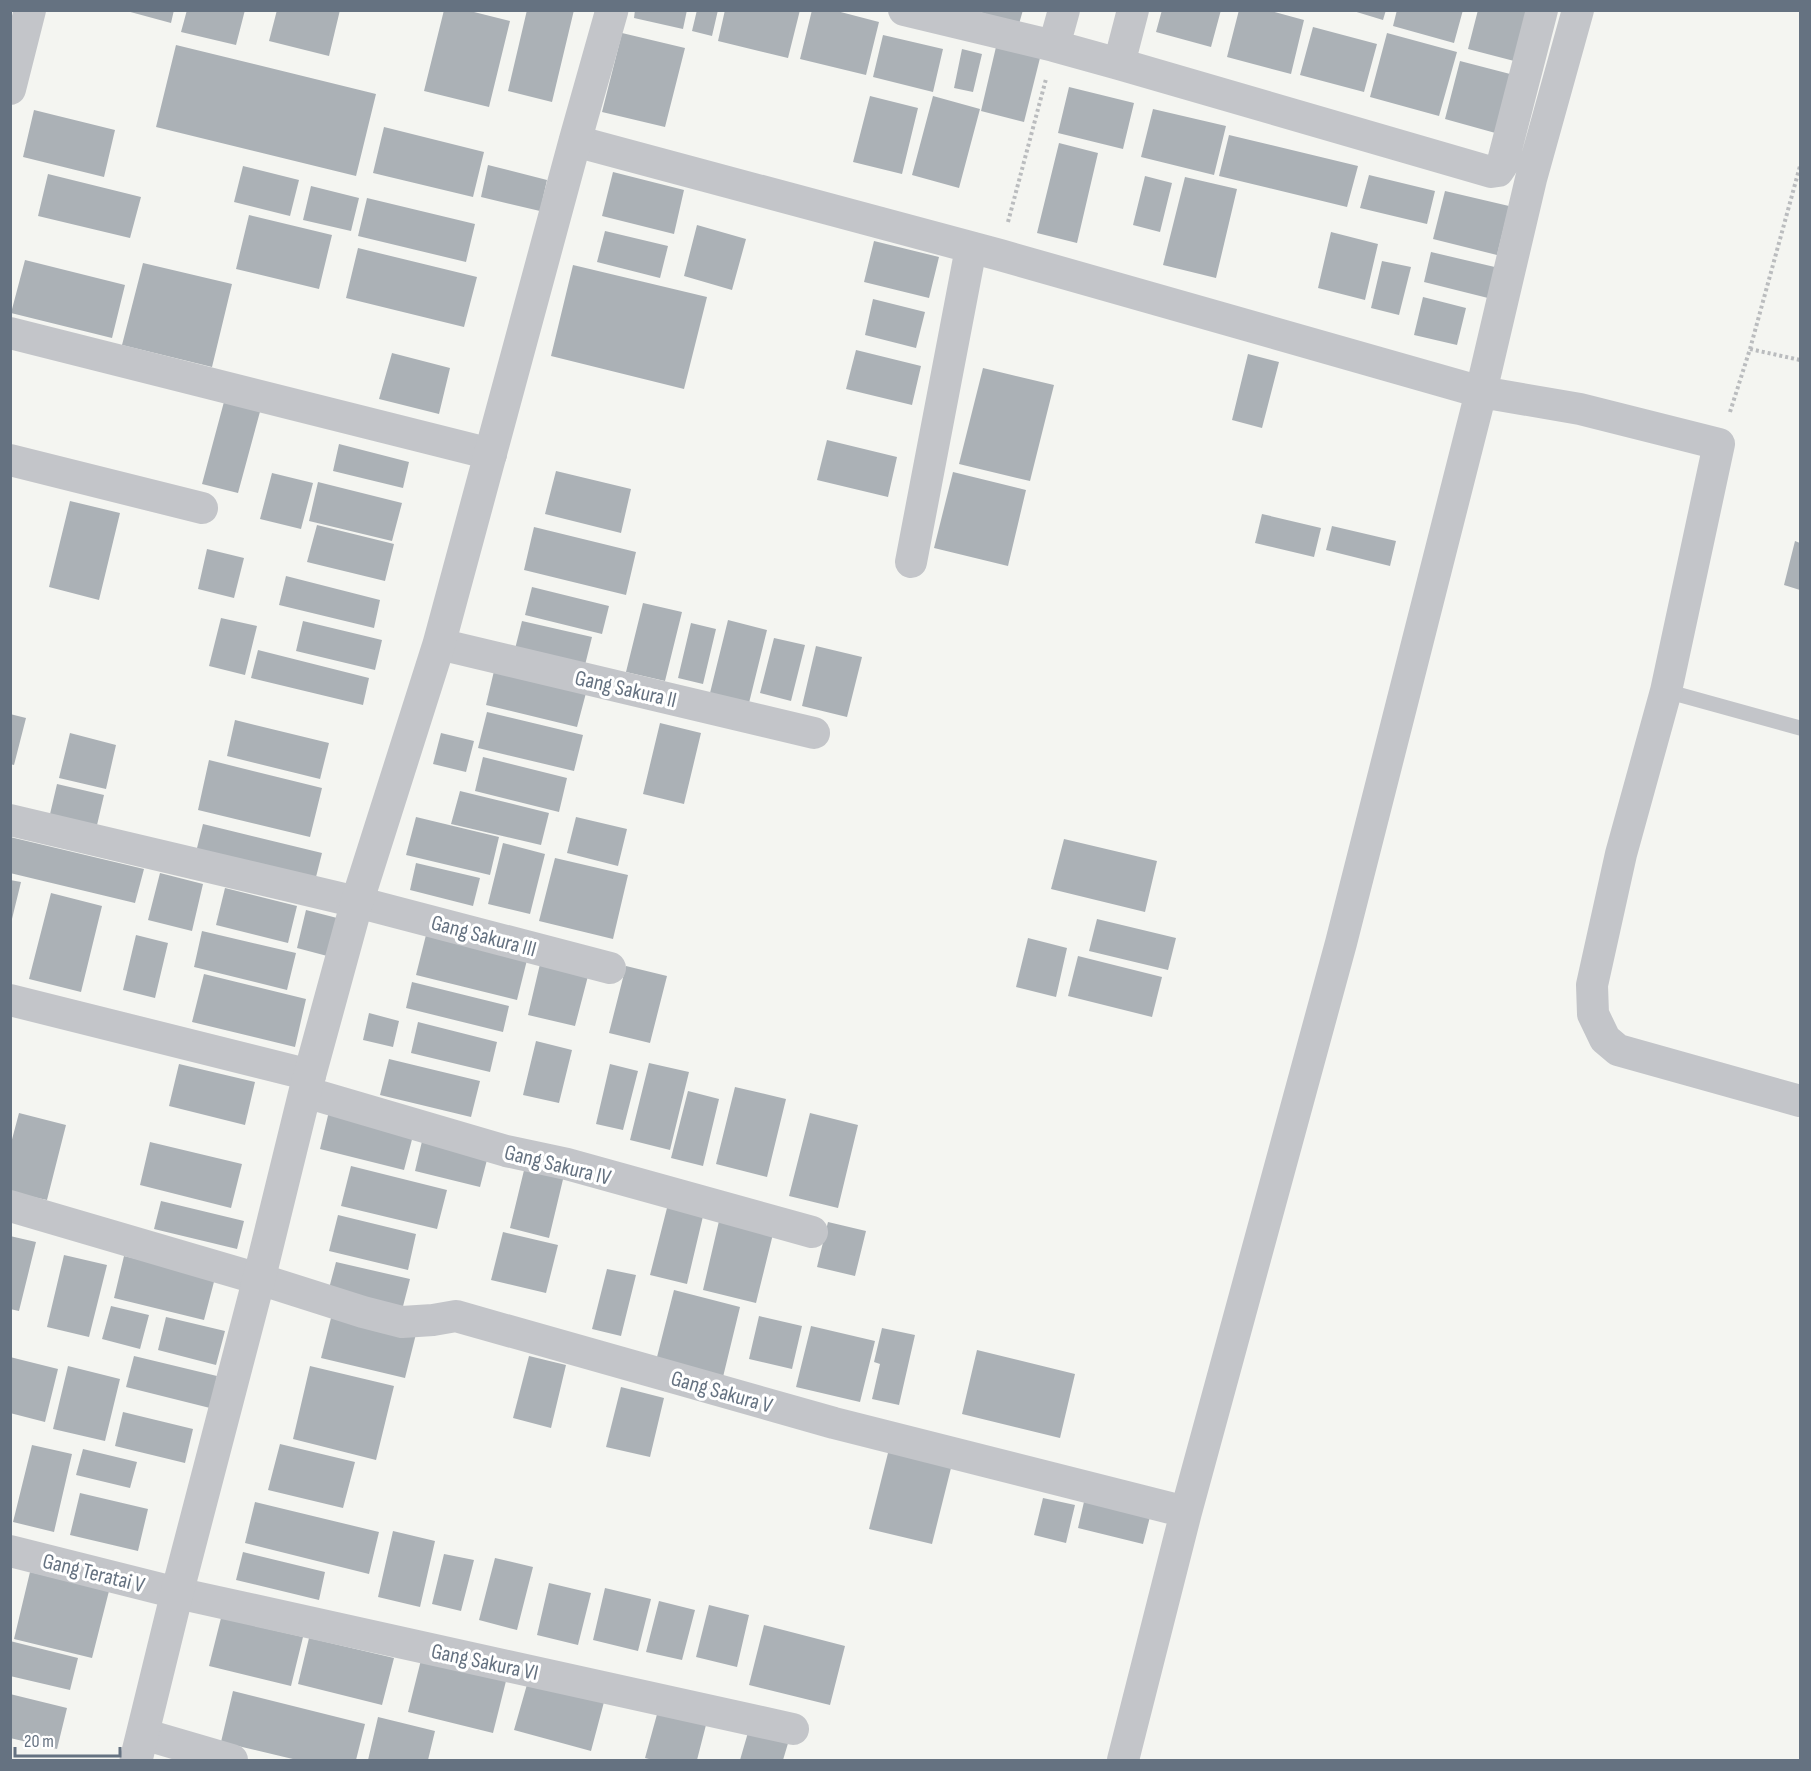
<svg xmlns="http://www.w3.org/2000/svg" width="1811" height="1771" font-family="'Sofia Sans Condensed',sans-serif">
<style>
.building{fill:#abb1b6}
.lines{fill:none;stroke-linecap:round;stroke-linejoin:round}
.path{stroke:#babcbe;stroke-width:4;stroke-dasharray:3 3;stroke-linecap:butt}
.service{stroke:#c3c5c9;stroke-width:15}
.minor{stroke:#c3c5c9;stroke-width:32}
.tertiary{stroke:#c3c5c9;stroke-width:33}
.labels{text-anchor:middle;stroke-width:6;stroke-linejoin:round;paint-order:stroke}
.street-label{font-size:22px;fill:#657281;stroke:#fff}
</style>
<rect width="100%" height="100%" fill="#f4f5f1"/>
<!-- building -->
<path class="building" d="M123,10H174L171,23Z
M187,10H245L236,45L181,32Z
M277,10H340L329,56L269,41Z
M444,10H466L510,21L489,107L424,91Z
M527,10H574L552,102L508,91Z
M635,10H687L683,29L634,18Z
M697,10H718L712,36L692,31Z
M725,10H800L788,58L718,41Z
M812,10H833L879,22L866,75L800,59Z
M973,10H1023L1019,24Z
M1162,10H1221L1211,47L1156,32Z
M1239,10H1267L1304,20L1291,74L1227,57Z
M1350,10H1386L1383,20Z
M1397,10H1463L1454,43L1393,26Z
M1478,10H1531L1518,62L1468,49Z
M1313,27L1377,44L1364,92L1300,75Z
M622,33L685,48L665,127L602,112Z
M1387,33L1457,52L1439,116L1370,97Z
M883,35L943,49L933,92L873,77Z
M176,45L376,94L356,176L156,127Z
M996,47L1040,58L1024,122L981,111Z
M962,49L982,54L973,92L954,88Z
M1460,61L1514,75L1499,134L1445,119Z
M1069,87L1134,103L1123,149L1058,133Z
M870,96L918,108L902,174L853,162Z
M933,96L980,109L959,188L912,175Z
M1153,109L1226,126L1214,175L1141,157Z
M34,110L115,130L104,177L23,157Z
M384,127L484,152L473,197L373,173Z
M1229,135L1358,166L1347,207L1219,176Z
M1059,143L1098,153L1077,243L1037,233Z
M488,165L547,180L540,211L481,197Z
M243,166L299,180L290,216L234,202Z
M613,172L684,190L674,234L602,216Z
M48,174L141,197L130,238L38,216Z
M1369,175L1435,191L1427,224L1360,208Z
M1145,176L1172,183L1160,232L1133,225Z
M1185,177L1237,189L1216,278L1163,265Z
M311,186L359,198L351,231L303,220Z
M1445,191L1509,206L1497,255L1433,239Z
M367,198L475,224L466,262L358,236Z
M249,215L332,235L319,289L236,269Z
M697,225L746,239L732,290L684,276Z
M605,231L668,246L660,278L597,262Z
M1331,232L1378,244L1365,300L1318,288Z
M874,241L939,257L929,298L864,282Z
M358,248L477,277L464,327L346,298Z
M1431,252L1499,268L1492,299L1424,282Z
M25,260L125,285L112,338L11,313Z
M1382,261L1411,267L1399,315L1371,308Z
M143,263L232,284L212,367L122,345Z
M573,265L707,297L684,389L551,356Z
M1423,297L1466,308L1457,345L1414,335Z
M873,299L925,312L916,348L865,335Z
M856,350L921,366L912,405L846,389Z
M392,353L450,368L439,414L379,399Z
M1248,354L1279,362L1262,428L1232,420Z
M983,368L1054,385L1030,481L959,464Z
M225,398L261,408L238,493L202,484Z
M827,440L897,457L888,497L817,480Z
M339,444L409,462L403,488L333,471Z
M556,471L631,489L621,533L545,514Z
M953,472L1026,490L1008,566L934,548Z
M272,473L313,483L301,529L260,519Z
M318,482L402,503L392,541L309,521Z
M70,501L120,513L99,600L49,587Z
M1262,514L1321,528L1314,557L1255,543Z
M317,525L394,544L385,581L307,562Z
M1332,526L1396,541L1390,566L1326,550Z
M534,527L636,552L626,595L524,570Z
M1795,541L1800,543V590L1784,585Z
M207,549L244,558L234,598L198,589Z
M286,576L380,600L374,628L279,605Z
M532,587L609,606L602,634L525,615Z
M643,603L682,612L665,681L626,672Z
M221,618L257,626L245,675L209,666Z
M728,620L767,630L748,707L709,697Z
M303,621L382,640L375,670L296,651Z
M522,621L592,637L585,665L515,649Z
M691,623L716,629L703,684L678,678Z
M774,638L805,645L791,701L760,693Z
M816,646L862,657L847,717L802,706Z
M258,650L369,678L363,705L251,678Z
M494,671L586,693L577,727L486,705Z
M487,712L583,735L574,771L478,748Z
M10,714L26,718L14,765L10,764Z
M235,720L329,743L320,779L227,756Z
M660,723L701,733L684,804L643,794Z
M70,733L116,745L106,789L59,778Z
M441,733L474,741L466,772L433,764Z
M483,757L567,778L559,812L475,791Z
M209,760L322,788L310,837L198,810Z
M57,784L104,795L94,838L47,827Z
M460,791L549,813L541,845L451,824Z
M416,817L499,837L490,875L406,855Z
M576,817L627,829L618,866L567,853Z
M203,824L322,853L313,889L194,860Z
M10,837L144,869L135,903L10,873Z
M1064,839L1157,861L1145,912L1051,889Z
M503,843L545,854L530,914L488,904Z
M555,858L628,875L613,939L539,921Z
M416,863L480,878L473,906L410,890Z
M160,873L203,884L192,931L148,920Z
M10,880L21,882L11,923H10Z
M225,888L297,906L288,943L216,925Z
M51,893L102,906L81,992L29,979Z
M306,910L341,919L331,957L297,948Z
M1097,919L1176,938L1168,970L1089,951Z
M202,931L296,953L287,990L194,967Z
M427,931L528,956L517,1000L416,975Z
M136,935L168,943L155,998L123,990Z
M1028,938L1067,948L1056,997L1016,987Z
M1078,956L1162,977L1152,1017L1068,996Z
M540,964L588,976L575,1026L528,1015Z
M626,966L667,976L650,1043L609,1033Z
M204,974L306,999L295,1047L192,1022Z
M412,982L509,1006L503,1032L406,1008Z
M369,1013L399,1021L393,1047L363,1040Z
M418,1022L497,1042L490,1072L411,1053Z
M536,1041L572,1050L559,1103L523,1095Z
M389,1059L480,1081L471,1117L380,1095Z
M649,1063L689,1072L670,1150L630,1140Z
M179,1064L255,1082L245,1125L169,1106Z
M610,1064L638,1071L623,1130L596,1124Z
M735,1087L786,1099L767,1177L716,1164Z
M688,1091L719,1099L703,1166L671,1158Z
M330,1107L415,1128L404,1170L320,1149Z
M19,1113L66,1125L47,1200L10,1192V1147Z
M810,1113L858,1125L838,1208L789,1196Z
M423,1137L489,1152L480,1187L415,1171Z
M150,1142L242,1164L231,1208L140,1185Z
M526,1162L565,1171L549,1238L510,1228Z
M351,1166L447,1190L437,1229L341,1206Z
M161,1201L244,1221L237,1249L154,1229Z
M668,1204L704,1212L687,1284L650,1275Z
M338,1215L416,1234L408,1270L329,1251Z
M719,1221L773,1234L756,1303L703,1290Z
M828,1222L866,1231L855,1276L817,1267Z
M503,1232L558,1245L546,1293L491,1280Z
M10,1236L36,1242L19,1311L10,1309Z
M64,1255L107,1265L89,1337L47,1327Z
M124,1256L215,1278L204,1320L114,1298Z
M336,1262L410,1279L401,1314L327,1296Z
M607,1269L636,1275L621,1336L592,1329Z
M674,1290L740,1307L723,1377L656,1361Z
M111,1306L149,1315L140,1349L102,1339Z
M332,1314L416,1334L405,1378L321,1358Z
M759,1316L802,1326L792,1369L749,1359Z
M166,1317L225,1331L216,1365L158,1350Z
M811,1326L875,1341L860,1402L796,1387Z
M882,1328L915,1335L899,1405L872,1399L880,1364L874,1362Z
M977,1350L1075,1374L1060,1438L962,1414Z
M134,1356L217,1376L210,1408L126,1387Z
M529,1356L566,1365L551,1428L513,1418Z
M10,1357L58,1369L45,1422L10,1413Z
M68,1366L120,1379L105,1441L53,1429Z
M310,1366L394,1386L376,1460L293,1439Z
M621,1387L664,1398L650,1457L606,1447Z
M123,1412L193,1429L185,1463L115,1446Z
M280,1444L355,1462L343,1508L268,1490Z
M32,1445L72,1454L54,1532L13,1522Z
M890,1445L953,1460L932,1544L869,1529Z
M83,1449L137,1462L130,1488L76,1475Z
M80,1493L148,1509L138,1551L70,1535Z
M1086,1493L1152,1509L1143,1544L1078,1528Z
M1043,1498L1075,1505L1066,1543L1034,1535Z
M255,1502L379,1532L369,1574L245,1543Z
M393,1531L435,1541L420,1607L378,1597Z
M243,1552L325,1572L319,1600L236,1580Z
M444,1554L474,1560L461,1611L432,1604Z
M495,1558L533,1567L517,1630L479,1620Z
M30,1572L109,1591L92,1658L14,1639Z
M549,1583L591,1593L578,1645L537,1635Z
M605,1588L651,1599L638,1651L593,1640Z
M659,1601L695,1610L682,1660L646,1652Z
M709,1605L749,1615L737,1667L696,1657Z
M221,1618L303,1637L291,1686L209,1666Z
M764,1625L845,1646L830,1705L749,1685Z
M309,1638L394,1658L382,1705L298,1684Z
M10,1641L78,1658L70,1690L10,1676Z
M421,1660L506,1681L493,1733L408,1712Z
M528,1681L604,1702L591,1751L514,1730Z
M233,1691L365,1724L356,1760H297L221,1742Z
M10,1694L67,1708L57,1749L10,1738Z
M659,1707L707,1721L697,1760H653L645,1758Z
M378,1717L435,1731L428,1760H368Z
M749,1729L789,1740L783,1760H740Z"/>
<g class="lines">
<!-- path -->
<path class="path" d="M1008,222L1046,79
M1750,349L1800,360
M1730,412L1750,349L1800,166"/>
<!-- service -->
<path class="service" d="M1666,691L1800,728"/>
<!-- minor -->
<path class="minor" d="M904,10L1054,46L1119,64L1491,172L1498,171L1502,165L1542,10
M1054,46L1064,10
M1119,64L1133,10
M10,89L30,10
M575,141L1000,255L1481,392L1580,409L1719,444L1666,691L1621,854L1592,985L1593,1014L1605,1039L1618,1050L1800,1101
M10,333L491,454
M10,460L202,508
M911,562L971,248
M439,644L814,733
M10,820L357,902L610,968
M10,1000L310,1075
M305,1092L506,1151L567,1164L812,1232
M10,1206L259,1279L363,1312L402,1322L433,1320L456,1316L834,1423L1186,1512
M10,1551L177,1593L793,1729
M143,1734L232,1760
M1123,1760L1186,1512L1341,943L1481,392L1531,179L1578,10"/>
<!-- tertiary -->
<path class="tertiary" d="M136,1760L177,1593L259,1279L305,1092L357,902L439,644L575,141L612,10"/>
</g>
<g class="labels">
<!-- street labels -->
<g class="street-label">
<text transform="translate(626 688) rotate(13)" y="8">Gang Sakura II</text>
<text transform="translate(484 935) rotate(15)" y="8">Gang Sakura III</text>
<text transform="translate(558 1164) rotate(14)" y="8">Gang Sakura IV</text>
<text transform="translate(722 1391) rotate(16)" y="8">Gang Sakura V</text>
<text transform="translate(94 1572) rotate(14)" y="8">Gang Teratai V</text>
<text transform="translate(485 1661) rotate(12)" y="8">Gang Sakura VI</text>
</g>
</g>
<!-- border -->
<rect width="1811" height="1771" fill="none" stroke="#657281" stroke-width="24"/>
<!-- scale -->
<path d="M15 1747v9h105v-9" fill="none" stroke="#657281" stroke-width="3"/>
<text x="24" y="1747" font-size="18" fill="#657281" stroke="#ffffff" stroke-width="4.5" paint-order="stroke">20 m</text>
</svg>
